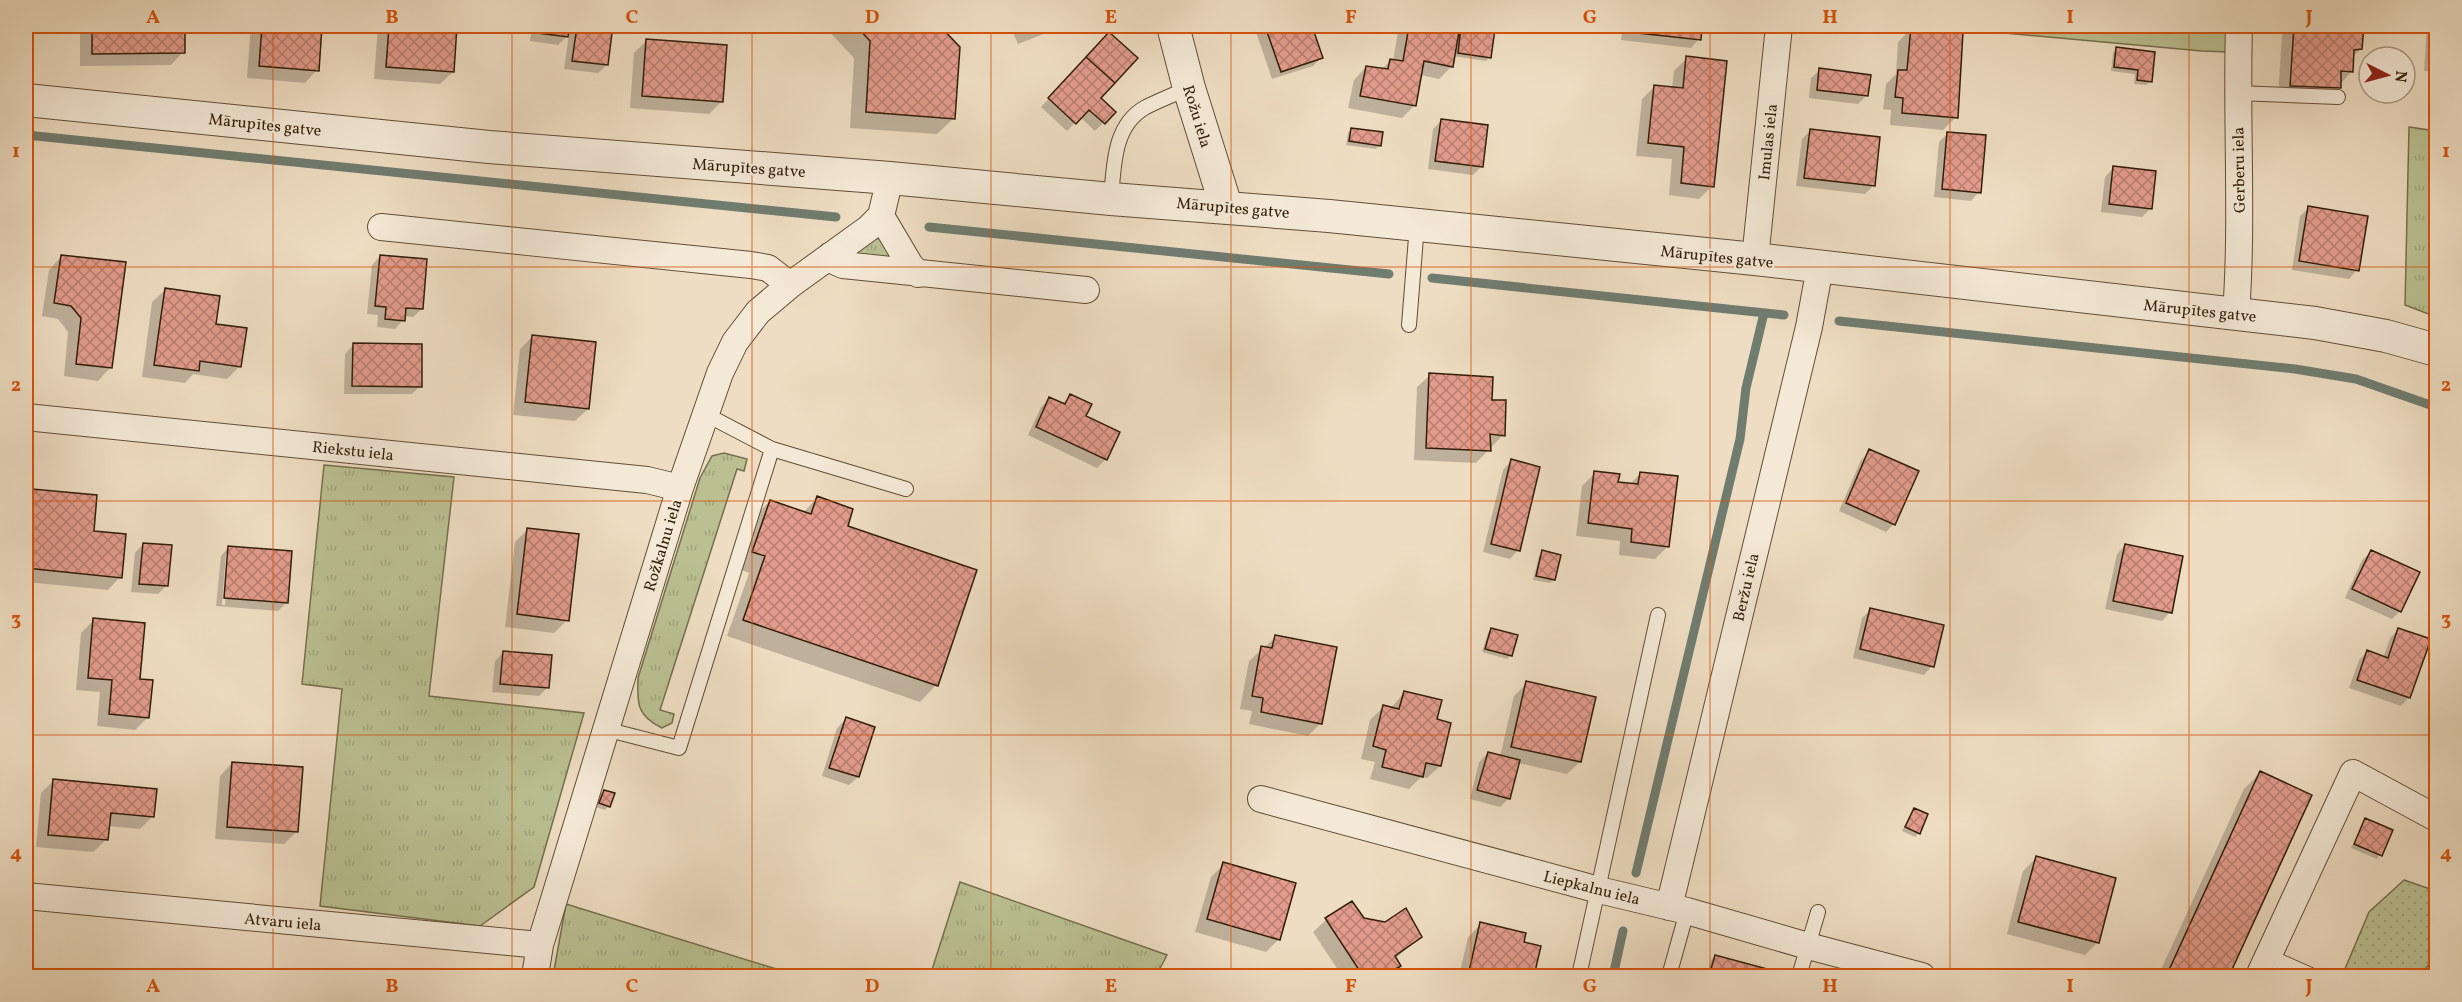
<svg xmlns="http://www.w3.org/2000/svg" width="2462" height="1002" font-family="Vollkorn,serif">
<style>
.grass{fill:url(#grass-tufts);stroke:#766f4d;stroke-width:1.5}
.park{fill:url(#park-dots);stroke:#766f4d;stroke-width:1.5}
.garden{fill:#bac092;stroke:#766f4d;stroke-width:1.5}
.shadow{fill:#0003;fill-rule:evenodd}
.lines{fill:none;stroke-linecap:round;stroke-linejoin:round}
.stream{stroke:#707c70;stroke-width:9}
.building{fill:url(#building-cross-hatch);stroke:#321e08;stroke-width:1.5}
.service-casing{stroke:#614e36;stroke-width:16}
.minor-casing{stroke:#614e36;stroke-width:28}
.tertiary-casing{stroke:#614e36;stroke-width:34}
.service{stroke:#f4e9d7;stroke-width:14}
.minor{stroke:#f4e9d7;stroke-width:26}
.tertiary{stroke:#f4e9d7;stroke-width:32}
.grid{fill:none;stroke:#d6530c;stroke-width:1.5;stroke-opacity:0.55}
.labels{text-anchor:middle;stroke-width:4.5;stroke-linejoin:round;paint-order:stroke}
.street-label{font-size:16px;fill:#321e08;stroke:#f4e9d7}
.neatline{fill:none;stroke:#d6530c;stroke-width:2}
.grid-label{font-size:20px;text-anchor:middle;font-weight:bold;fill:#d6530c}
</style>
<defs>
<pattern id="grass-tufts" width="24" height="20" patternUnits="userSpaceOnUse" patternTransform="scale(1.5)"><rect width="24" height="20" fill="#bac092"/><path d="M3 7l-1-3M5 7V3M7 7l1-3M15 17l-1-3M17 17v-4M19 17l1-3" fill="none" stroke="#a0a57c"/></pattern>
<pattern id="park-dots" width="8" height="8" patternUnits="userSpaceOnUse" patternTransform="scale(1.5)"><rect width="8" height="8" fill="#bac092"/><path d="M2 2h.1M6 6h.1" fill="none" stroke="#a0a57c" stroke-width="1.8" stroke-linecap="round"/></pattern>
<pattern id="building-cross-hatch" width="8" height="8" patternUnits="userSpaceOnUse" patternTransform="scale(1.5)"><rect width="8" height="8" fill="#e29b8c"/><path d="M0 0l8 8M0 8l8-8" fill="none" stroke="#b87e70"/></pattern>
</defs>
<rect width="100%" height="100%" fill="#eeddc2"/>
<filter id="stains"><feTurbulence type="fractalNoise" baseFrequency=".00333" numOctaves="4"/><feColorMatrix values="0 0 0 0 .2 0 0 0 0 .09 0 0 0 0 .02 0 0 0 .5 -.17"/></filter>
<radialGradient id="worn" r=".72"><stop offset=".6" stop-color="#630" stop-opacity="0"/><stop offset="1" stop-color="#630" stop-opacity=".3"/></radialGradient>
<!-- grass -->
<path class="grass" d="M2409,127L2436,131V317L2405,305Z
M885,237L899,263L845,261L875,239Z
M724,453L747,459L744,471L737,469L660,710L674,714L672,723L662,728C637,716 637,704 638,678L700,478L712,456Z
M324,465L454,477L429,696L584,713L534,887L480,926L320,906L342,689L302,684Z
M960,882L1167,955L1156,976H930Z
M566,904L799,976H553Z"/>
<!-- park -->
<path class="park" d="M2404,880L2436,891L2434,959L2419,976H2342L2369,912Z"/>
<!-- garden -->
<path class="garden" d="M1928,26H2229V52L2202,51Z"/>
<!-- shadow -->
<path class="shadow" d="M80,26H183V52L171,65L80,66Z
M251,26H321L317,70L305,83L247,78Z
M378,26H456L453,72L440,84L374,79Z
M532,26H605L607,65L598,73L564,69L569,34L558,45L530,41Z
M824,26H938L959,48L954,118L937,134L850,128L854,58Z
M1010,26H1064L1018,44Z
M1254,26H1327L1321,31L1312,30L1322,57L1313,66L1272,79Z
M1399,26H1459L1458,31L1462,26L1490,57L1486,61L1453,56L1452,66L1439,79L1420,75L1415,105L1402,118L1348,108L1354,80L1366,67L1381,70L1391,60L1393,61Z
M1623,26H1701L1699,39L1691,48L1621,40Z
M2290,26H2363L2361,49L2352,57V71L2326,100L2278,98L2282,34Z
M2427,26H2436V72L2424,71Z
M1911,29L1956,117L1943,130L1890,125L1891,110L1883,109L1886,84L1896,74L1898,42Z
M647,40L722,101L709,114L630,108L634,53Z
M2117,49L2150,82L2146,85L2134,84L2135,74L2111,71L2113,53Z
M1687,58L1712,186L1699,199L1669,195L1672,159L1636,156L1642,99L1654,87L1672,89L1674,71Z
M1078,67L1099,98L1114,112L1095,131L1080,117L1067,131L1041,107Z
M1820,70L1866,96L1858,104L1809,98L1811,78Z
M1441,121L1482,166L1473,175L1428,169L1433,129Z
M1351,129L1380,145L1376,149L1346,145L1348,133Z
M1810,131L1874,185L1865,194L1796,186L1802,139Z
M1948,133L1979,192L1971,201L1934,197L1939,142Z
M2113,168L2151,208L2142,217L2101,212L2105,177Z
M2309,208L2357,270L2349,279L2292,270L2300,216Z
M380,256L422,309L413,317L404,316L403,320L395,329L377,327L378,315L367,314L372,265Z
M61,257L110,368L98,381L64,376L68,332L58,319L42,316L49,270Z
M165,290L214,325L240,366L227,379L193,374L185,383L142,377L152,302Z
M533,336L588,409L575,421L513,415L520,349Z
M353,345L420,386L412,394H344L345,354Z
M1430,375L1491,402L1503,435L1476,463L1414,460L1417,387Z
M1071,396L1106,459L1097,468L1028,435L1041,407L1050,399L1062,404Z
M1870,451L1894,524L1886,532L1839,511L1861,460Z
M1511,461L1518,550L1510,559L1483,552L1503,470Z
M1595,473L1616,483L1629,485L1640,474L1668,546L1655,559L1619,555L1620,541L1576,536L1582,486Z
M33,490L120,577L108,590L26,582V497Z
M817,498L846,527L936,685L920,702L727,636L749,573L737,568L753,518L770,501L803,513Z
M528,529L567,620L554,633L505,627L515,542Z
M143,544L167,585L158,594L131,592L135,553Z
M2125,545L2170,612L2162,621L2105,609L2117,554Z
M229,547L287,602L278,611L216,606L221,556ZM226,554H229L225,605H222Z
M1543,552L1554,580L1550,583L1533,580L1539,556Z
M2371,552L2400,611L2392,619L2345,598L2362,560Z
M1871,609L1932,666L1924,675L1853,658L1862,618Z
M94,620L138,680L148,717L135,730L97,726L100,692L76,690L81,633Z
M1491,629L1511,655L1507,659L1482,652L1488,633Z
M2399,629L2409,697L2401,706L2349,688L2359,660L2367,652L2383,658L2390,638Z
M1276,637L1321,723L1308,736L1249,724L1252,711L1240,709L1249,661Z
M503,652L548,687L539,696L492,692L495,661Z
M1527,683L1580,762L1567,774L1518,763L1509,798L1500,807L1470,799L1479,762L1488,753L1500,757L1514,696Z
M1404,693L1436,720L1440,766L1427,778L1421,777L1409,789L1370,779L1375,762L1361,759L1370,720L1383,707L1390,709Z
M846,719L858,777L849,785L822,776L837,728Z
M232,763L297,831L284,844L215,839L220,776Z
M2260,773L2310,796L2227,976H2158L2244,789Z
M54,780L153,816L140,829L108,826L106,840L93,852L36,847L41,793Z
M604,791L609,806L605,810L596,807L600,795Z
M1914,809L1919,833L1915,837L1902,831Z
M2366,820L2391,831L2377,859L2351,848Z
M2036,858L2098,942L2085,955L2007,934L2023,871Z
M1224,864L1279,939L1266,952L1195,932L1211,877Z
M1352,903L1363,920L1420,937L1395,959L1399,965L1388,976H1342L1313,932L1326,920Z
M1481,924L1523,944L1539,947L1533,976H1459L1468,937Z
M1715,956L1769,971L1767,976H1707L1711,960Z"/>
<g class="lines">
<!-- stream -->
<path class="stream" d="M26,135L836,217
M929,227L1389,274
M1432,278L1784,315
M1839,321L2295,369L2356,379L2436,407
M1636,873L1740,439L1746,388L1764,313
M1613,976L1623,931"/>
</g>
<!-- building -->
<path class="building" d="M92,26H185V53L92,54Z
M262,26H322L319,71L259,66Z
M389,26H457L454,72L386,67Z
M539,26H570L568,37L538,33Z
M577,26H606L605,32L612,33L608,65L572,61Z
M856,26H940L960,47L955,119L866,112L870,41Z
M1028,26H1047L1030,32Z
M1265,26H1312L1323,58L1281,72Z
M1409,26H1460L1453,67L1424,61L1416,106L1360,96L1366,66L1388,69L1390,59L1403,61Z
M1461,26L1495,29L1491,58L1458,53Z
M1630,26H1702L1701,40L1629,32Z
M2294,26H2364L2362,49L2354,50L2353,72L2341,71V88L2290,86Z
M2434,26H2436V64L2432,63Z
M1911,27L1963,32L1958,118L1902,113L1903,98L1895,97L1898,70H1907Z
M1109,32L1138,58L1115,83L1086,57Z
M646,39L727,45L723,102L642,96Z
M2116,47L2155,52L2152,82L2137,80L2138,70L2114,67Z
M1686,56L1727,61L1714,187L1681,183L1684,147L1648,143L1654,85L1683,88Z
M1086,57L1115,83L1101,98L1116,112L1105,124L1089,110L1076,124L1048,98Z
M1819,68L1871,75L1868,96L1817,90Z
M1441,119L1488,125L1483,167L1435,161Z
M1351,128L1383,132L1381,146L1349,141Z
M1810,129L1880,137L1875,186L1804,178Z
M1947,132L1986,135L1981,193L1942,189Z
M2113,166L2156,171L2152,209L2109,204Z
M2308,206L2368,216L2359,271L2299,261Z
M61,255L126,262L112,368L76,364L81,318L71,306L54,303Z
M380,255L427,259L423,309L406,308L405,321L385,319L386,307L375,306Z
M165,288L220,296L216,324L247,328L241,367L200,361L199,371L154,365Z
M532,335L596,342L589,409L525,402Z
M353,343L422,344V387L352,386Z
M1429,373L1493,377L1492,400H1506L1505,436L1490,434L1491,451L1426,448Z
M1070,394L1092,404L1086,416L1120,432L1107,460L1036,427L1049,397L1065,404Z
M1869,449L1919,471L1895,525L1846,503Z
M1511,459L1540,467L1520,551L1491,544Z
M1594,471L1620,474L1618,482L1638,484L1640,472L1678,476L1669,547L1631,542L1632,529L1588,523Z
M32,489L97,495L94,531L126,534L122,578L26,568Z
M817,496L853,509L848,526L977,570L938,686L743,620L765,556L752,552L770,500L811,514Z
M527,528L579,534L569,621L517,614Z
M143,543L172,545L168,586L139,584Z
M2125,544L2183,556L2172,613L2113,601Z
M228,546L292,551L288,603L224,598Z
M1542,550L1561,555L1555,580L1536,576Z
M2371,550L2420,572L2401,612L2352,589Z
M1870,608L1944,625L1934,667L1860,649Z
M93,618L145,623L140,679L153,680L149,718L109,714L112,680L88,678Z
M1491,628L1518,635L1512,656L1485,649Z
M2398,628L2431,639L2410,698L2357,680L2367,650L2388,658Z
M1275,635L1337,647L1322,724L1261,712L1263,698L1252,696L1261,646L1272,648Z
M503,651L552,655L549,688L500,684Z
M1526,681L1596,697L1581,762L1511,747Z
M1404,691L1442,700L1437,719L1451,723L1441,766L1426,763L1423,777L1382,767L1386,750L1373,746L1383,705L1399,709Z
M846,717L875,727L859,777L829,768Z
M1488,752L1520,760L1510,799L1477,790Z
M232,762L303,767L298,832L227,827Z
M2260,771L2312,795L2229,976H2182L2169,970Z
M53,779L157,789L154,817L111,813L108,840L48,835Z
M604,790L615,793L610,807L599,803Z
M1914,808L1928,814L1920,834L1905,827Z
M2365,818L2393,830L2382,856L2354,844Z
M2036,856L2116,878L2099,943L2018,922Z
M1223,862L1296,883L1280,940L1207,919Z
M1352,901L1364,918L1385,922L1406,908L1422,937L1395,956L1401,966L1385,976H1363L1325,918Z
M1480,922L1526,933L1524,942L1541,946L1534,976H1468Z
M1715,955L1771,970L1769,976H1709Z
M88,973L131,976H88Z"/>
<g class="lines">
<defs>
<path id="service" d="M2237,93L2338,97
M1111,199C1114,166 1113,125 1146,107C1160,100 1175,94 1189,88
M1409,325L1417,225
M772,449L906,489
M605,729L679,748L772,449L705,414
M2268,956L2313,976
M1579,976L1658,615
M1669,976L1687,911
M1799,976L1818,912"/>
<path id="minor" d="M881,216L910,265L918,274
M381,227L751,265L768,268L790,285
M831,255L836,262L843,265L1086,290
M1755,259L1779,26
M2236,314C2243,218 2236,122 2239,26
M26,417L647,480L680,488
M1261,799L1599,890L1687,911L1808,946L1922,976
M26,896L540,945
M1669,907L1809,327L1820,267
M535,976L540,945L680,488L720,373L735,342L758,312L790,285L869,228L881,216L890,178
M2259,976L2353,773L2436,818"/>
<path id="tertiary" d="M1173,26L1189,88L1226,206
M26,100L489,147L890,178L1111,199L1329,216L1755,259L2315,323L2386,336L2436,350"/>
</defs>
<!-- service casing -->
<use href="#service" class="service-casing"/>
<!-- minor casing -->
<use href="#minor" class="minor-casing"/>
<!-- tertiary casing -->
<use href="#tertiary" class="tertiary-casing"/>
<!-- service -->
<use href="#service" class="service"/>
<!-- minor -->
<use href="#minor" class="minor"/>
<!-- tertiary -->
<use href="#tertiary" class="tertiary"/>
</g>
<!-- grid -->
<path class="grid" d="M273,26V976M512,26V976M752,26V976M991,26V976M1231,26V976M1471,26V976M1710,26V976M1950,26V976M2189,26V976M26,267H2436M26,501H2436M26,735H2436"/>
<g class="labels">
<!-- street labels -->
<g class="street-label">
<text transform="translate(1198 116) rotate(73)" y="6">Rožu iela</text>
<text transform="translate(265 124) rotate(6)" y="6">Mārupītes gatve</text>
<text transform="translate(1767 142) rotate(-84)" y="6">Imulas iela</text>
<text transform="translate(749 167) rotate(4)" y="6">Mārupītes gatve</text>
<text transform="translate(2238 170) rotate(-91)" y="6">Gerberu iela</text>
<text transform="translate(1233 207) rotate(5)" y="6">Mārupītes gatve</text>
<text transform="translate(1717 256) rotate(6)" y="6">Mārupītes gatve</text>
<text transform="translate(2200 310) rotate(6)" y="6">Mārupītes gatve</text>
<text transform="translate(353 450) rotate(6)" y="6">Riekstu iela</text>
<text transform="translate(662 545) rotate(-73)" y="6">Rožkalnu iela</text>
<text transform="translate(1745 587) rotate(-77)" y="6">Beržu iela</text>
<text transform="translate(1592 887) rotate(14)" y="6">Liepkalnu iela</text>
<text transform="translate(283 921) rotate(5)" y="6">Atvaru iela</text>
</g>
</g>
<!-- margin -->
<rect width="2462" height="1002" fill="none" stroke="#eeddc2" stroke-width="66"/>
<!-- north arrow -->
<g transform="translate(2387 75) rotate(96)"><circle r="28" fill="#f4e9d7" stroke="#a69884" stroke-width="1.5"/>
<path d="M0-4.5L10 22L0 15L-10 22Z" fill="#8f2418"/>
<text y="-9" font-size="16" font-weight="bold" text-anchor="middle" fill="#321e08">N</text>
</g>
<rect x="33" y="33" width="2396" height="936" class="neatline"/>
<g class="grid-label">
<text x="153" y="23">A</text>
<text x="392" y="23">B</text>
<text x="632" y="23">C</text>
<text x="872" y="23">D</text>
<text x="1111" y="23">E</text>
<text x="1351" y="23">F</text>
<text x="1590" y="23">G</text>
<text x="1830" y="23">H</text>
<text x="2070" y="23">I</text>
<text x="2309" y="23">J</text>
<text x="16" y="157">1</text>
<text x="2446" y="157">1</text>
<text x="16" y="391">2</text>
<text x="2446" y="391">2</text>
<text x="16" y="625">3</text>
<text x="2446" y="625">3</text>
<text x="16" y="859">4</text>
<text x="2446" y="859">4</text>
<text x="153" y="992">A</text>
<text x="392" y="992">B</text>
<text x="632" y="992">C</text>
<text x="872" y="992">D</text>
<text x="1111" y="992">E</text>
<text x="1351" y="992">F</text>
<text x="1590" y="992">G</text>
<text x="1830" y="992">H</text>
<text x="2070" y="992">I</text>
<text x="2309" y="992">J</text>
</g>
<rect width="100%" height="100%" filter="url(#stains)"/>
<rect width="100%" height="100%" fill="url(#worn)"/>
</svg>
